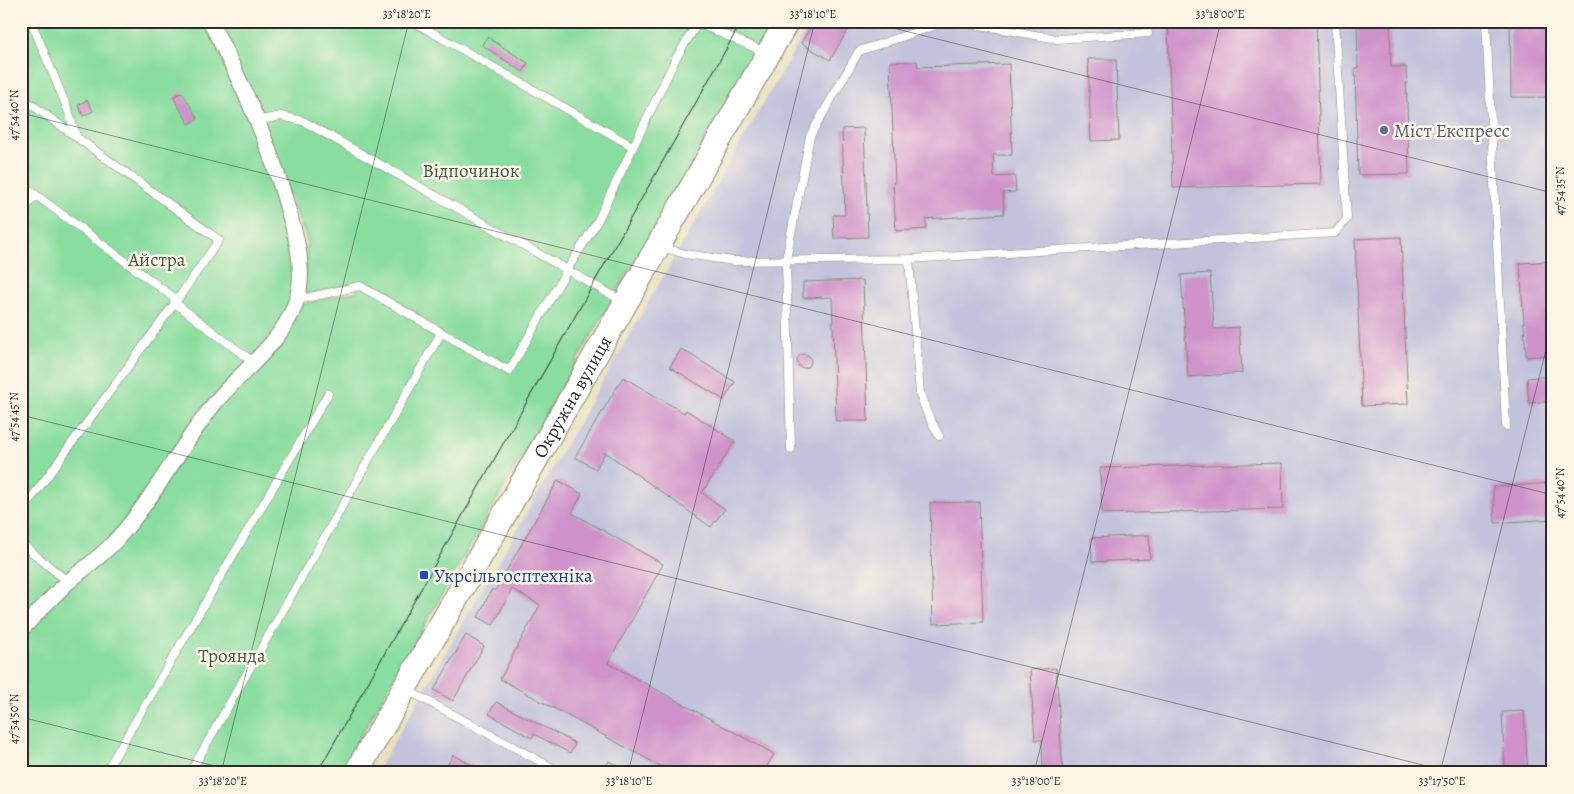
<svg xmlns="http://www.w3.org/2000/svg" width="1574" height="794" font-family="Alegreya,serif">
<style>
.industrial{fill:#c2c2dc}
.green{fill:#89dda0;stroke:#5a8466}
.building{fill:#cf92ca}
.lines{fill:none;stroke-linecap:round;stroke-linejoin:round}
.lane-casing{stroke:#8a8676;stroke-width:9}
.street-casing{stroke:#8a8676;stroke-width:17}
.primary-casing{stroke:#8a8676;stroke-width:26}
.path{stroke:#8a8676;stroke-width:2.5;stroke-dasharray:1 4;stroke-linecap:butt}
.lane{stroke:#fff;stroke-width:8}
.street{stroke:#fff;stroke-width:15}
.primary{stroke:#fff;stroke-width:24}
.tram{stroke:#2b2b2b;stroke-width:1}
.ticks{fill:none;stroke:#2b2b2b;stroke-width:1;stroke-opacity:0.45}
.service-dot{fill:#5c6f8a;stroke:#fcf5e5;stroke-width:2}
.transit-dot{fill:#1a4fb4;stroke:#fcf5e5;stroke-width:2}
.labels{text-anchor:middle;stroke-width:5;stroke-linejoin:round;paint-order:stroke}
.service-label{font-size:19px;fill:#4e5e75;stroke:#fcf5e5;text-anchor:start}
.park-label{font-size:19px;fill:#425848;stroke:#fcf5e5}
.street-label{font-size:19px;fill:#2b2b2b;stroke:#fcf5e5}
.transit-label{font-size:19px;fill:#164399;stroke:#fcf5e5;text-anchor:start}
.neatline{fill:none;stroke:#2b2b2b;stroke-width:2}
.ticks-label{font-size:12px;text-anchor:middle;fill:#2b2b2b}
</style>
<rect width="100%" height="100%" fill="#fcf5e5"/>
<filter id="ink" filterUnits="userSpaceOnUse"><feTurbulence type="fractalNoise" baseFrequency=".02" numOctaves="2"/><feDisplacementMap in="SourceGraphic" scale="10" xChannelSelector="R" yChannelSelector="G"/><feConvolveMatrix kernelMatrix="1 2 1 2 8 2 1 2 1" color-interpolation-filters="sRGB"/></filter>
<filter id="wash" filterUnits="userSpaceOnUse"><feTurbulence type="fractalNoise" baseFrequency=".0096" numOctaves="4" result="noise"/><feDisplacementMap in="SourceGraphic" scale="20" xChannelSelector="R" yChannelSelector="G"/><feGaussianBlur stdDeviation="1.12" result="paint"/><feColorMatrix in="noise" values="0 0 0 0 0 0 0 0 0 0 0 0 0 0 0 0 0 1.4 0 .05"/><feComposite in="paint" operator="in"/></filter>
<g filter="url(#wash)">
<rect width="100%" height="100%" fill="#e9e2c0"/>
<!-- industrial -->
<path class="industrial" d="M811,21H1553V773H376Z"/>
<!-- green -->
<path class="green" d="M21,21H204L275,174L296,248L294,304L115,535L82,566L67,569L21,619Z
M219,21H773L339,773H21V640L69,587L221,402L295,319L304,304L358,291L355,283L304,295L307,239Z"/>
<g id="blocks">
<!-- building -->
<path class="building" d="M814,21H853L830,60L801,43Z
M1168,21H1316L1321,184L1173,188Z
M1357,21H1390L1391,67H1406L1409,174L1358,175L1355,68H1358Z
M1510,21H1553V97H1511Z
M487,37L528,63L523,72L482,45Z
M1088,59H1116L1119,140L1091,141Z
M917,61L918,67L1009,64L1012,155H993L994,177L1015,176L1016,192L1003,193L1004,214L926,219V229L896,231L893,183L895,182L890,62Z
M182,92L198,119L189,124L173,97Z
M87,100L93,111L83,116L78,105Z
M864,128L868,237L834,238L833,215H845L842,129Z
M1401,237L1408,404L1362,406L1355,239Z
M1553,261V355L1526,357L1520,263Z
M1210,273L1214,329L1239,327L1242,373L1188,377L1181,275Z
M863,280L868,421H836L832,297L803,298V282Z
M681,349L735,382L724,400L670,367Z
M797 361a7 7 0 1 1 14 0a7 7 0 1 1-14 0Z
M1552,376L1553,401L1529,403L1527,378Z
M623,377L684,413L686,410L735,441L702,493L725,509L711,527L605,452L596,469L575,457Z
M1282,463L1283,509L1102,514L1100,468Z
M558,480L582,494L572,513L663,564L608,663L774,754L763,773H673L500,679L540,605L512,589L493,625L478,617L492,589L495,591Z
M1553,483V519L1495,523L1493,487Z
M979,502L983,622L933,624L930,503Z
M1149,535L1150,559L1092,562L1091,538Z
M466,635L484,646L453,701L434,690Z
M1056,668L1063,773H1043L1042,740H1035L1030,670Z
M496,702L573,742L575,745L570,753L534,734L532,738L489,714Z
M1524,711L1528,773H1505L1502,712Z
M453,755L487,773H443Z
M609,761L628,773H602Z"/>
</g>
</g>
<g filter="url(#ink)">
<use href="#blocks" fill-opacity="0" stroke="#8a8676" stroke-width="1"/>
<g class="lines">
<defs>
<path id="lane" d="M31,21L68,110L76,136
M412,21L632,146
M693,21L767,53
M957,21L1057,39L1148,33
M1486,21L1506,426
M21,97L219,240L175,303L253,362
M256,121L281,116L303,121L624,302
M21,184L173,297L175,303L27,504
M21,212L36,195
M662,247L685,254L734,261L909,259L920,394L927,413L939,436
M909,259L1335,233L1347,219L1335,21
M297,300L360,286L509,371L567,270L597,222L676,58L699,21
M791,449L786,260L810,136L859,51L949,21
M21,543L68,582
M407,690L562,773
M105,773L328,394
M190,773L441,333"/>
<path id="street" d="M21,630C36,614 51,598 66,584C83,569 102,556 117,539C156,496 182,442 219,398C250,363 295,333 300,283C302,259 296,236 289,213C271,146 242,83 210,21"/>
<g id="primary">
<path id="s1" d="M356,773L787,21"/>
</g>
</defs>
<!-- lane casing -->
<use href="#lane" class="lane-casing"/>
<!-- street casing -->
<use href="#street" class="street-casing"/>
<!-- primary casing -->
<use href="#primary" class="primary-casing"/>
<!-- path -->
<path class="path" d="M1056,21V30"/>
<!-- lane -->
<use href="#lane" class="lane"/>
<!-- street -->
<use href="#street" class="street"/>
<!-- primary -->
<use href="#primary" class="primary"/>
<!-- tram -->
<path class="tram" d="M317,773L742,21"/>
</g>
</g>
<!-- ticks -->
<path class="ticks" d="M865,21L1553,193M21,113L1553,495M21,415L1455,773M21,717L243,773M221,773L409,21M628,773L815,21M1034,773L1221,21M1440,773L1553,322"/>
<!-- markers -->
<circle class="service-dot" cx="1384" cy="130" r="5"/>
<rect class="transit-dot" x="419" y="570" width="10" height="10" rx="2.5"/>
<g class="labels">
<!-- service labels -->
<g class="service-label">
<text x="1394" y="137">Міст Експресс</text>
</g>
<!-- park labels -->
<g class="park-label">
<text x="471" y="177">Відпочинок</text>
<text x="157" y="266">Айстра</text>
<text x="232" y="662">Троянда</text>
</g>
<!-- street labels -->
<g class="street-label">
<text dy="7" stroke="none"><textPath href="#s1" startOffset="434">Окружна вулиця</textPath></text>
</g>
<!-- transit labels -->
<g class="transit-label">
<text x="434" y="582">Укрсільгосптехніка</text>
</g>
</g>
<!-- margin -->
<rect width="1574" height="794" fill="none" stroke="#fcf5e5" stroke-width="55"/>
<rect x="28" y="28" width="1518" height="738" class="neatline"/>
<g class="ticks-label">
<text x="407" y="18">33°18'20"E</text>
<text x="813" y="18">33°18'10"E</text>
<text x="1220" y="18">33°18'00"E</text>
<text transform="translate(14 115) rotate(-90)" y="4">47°54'40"N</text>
<text transform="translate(1560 191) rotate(-90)" y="4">47°54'35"N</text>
<text transform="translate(14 417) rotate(-90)" y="4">47°54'45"N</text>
<text transform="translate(1560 493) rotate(-90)" y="4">47°54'40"N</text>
<text transform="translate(14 719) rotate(-90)" y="4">47°54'50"N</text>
<text x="223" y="785">33°18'20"E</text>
<text x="629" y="785">33°18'10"E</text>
<text x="1036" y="785">33°18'00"E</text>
<text x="1442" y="785">33°17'50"E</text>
</g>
</svg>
